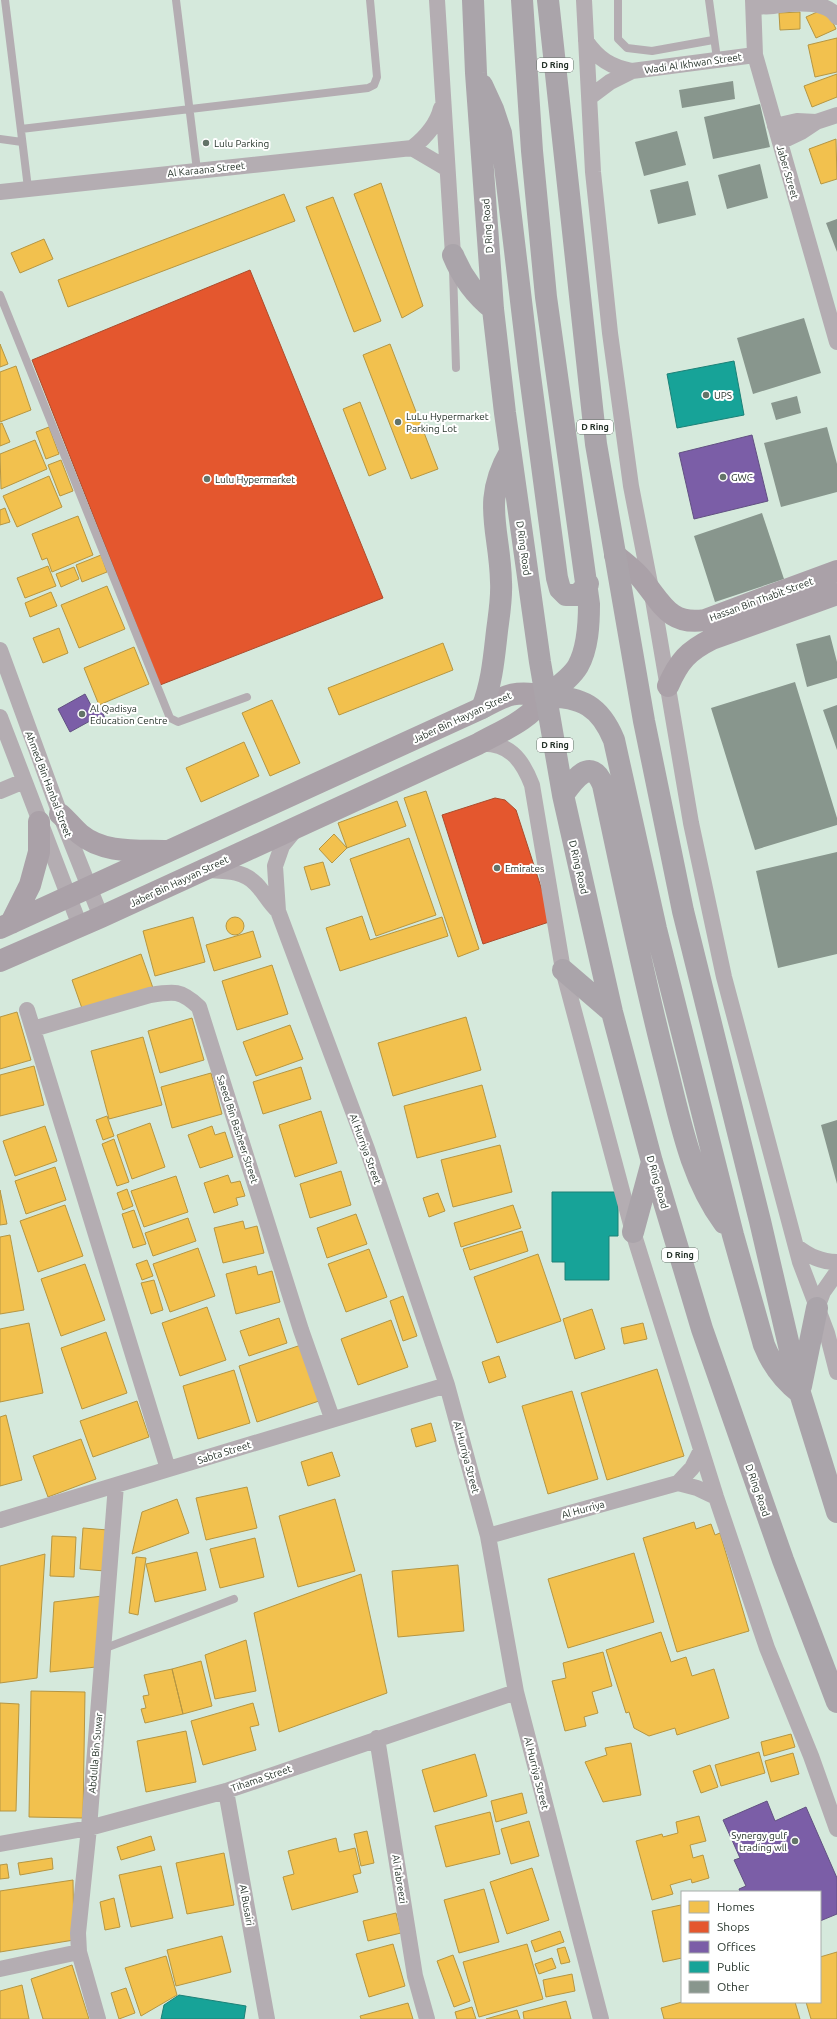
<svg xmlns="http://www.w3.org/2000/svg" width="837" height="2019" font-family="Ubuntu,sans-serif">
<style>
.homes{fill:#f2c14e;stroke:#b59643}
.shops{fill:#e4572e;stroke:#ab4c2d}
.offices{fill:#7b5ea7;stroke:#625182}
.public{fill:#17a398;stroke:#1c8177}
.building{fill:#88968d}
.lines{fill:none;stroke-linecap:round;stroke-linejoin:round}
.lane{stroke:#b4adb2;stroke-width:8}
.street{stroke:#b4adb2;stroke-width:16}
.secondary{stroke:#aaa1a8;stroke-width:22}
.primary{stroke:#aaa4aa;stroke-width:22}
.poi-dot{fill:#637368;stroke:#fff;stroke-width:1.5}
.labels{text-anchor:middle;stroke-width:4;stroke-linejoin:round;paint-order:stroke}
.shield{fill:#fff;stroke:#67706a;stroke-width:1}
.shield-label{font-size:9px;font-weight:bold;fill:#26332a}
.street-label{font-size:10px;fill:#26332a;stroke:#fff}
.poi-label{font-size:10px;fill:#26332a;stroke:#fff;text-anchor:start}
</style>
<rect width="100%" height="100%" fill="#d5e9dc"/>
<!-- homes -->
<path class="homes" d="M826,8L836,29L816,38L806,17Z
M800,12V29L780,30L779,13Z
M837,38V72L815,77L808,45Z
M837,74V97L812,107L804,86Z
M836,139L837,179L821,184L809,149Z
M381,183L423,306L402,318L354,194Z
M284,194L295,221L68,307L58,280Z
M333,197L381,321L354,332L306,207Z
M44,239L53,259L20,273L11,253Z
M0,344L8,364L0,367Z
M390,344L438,469L411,479L363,355Z
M16,366L31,410L0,422V372Z
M360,402L386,469L369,476L343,409Z
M2,423L10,442L0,446V424Z
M49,427L59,454L46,459L36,432Z
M35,440L47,469L1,489L0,454Z
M61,460L73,491L60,496L48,465Z
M49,476L62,507L17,527L3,496Z
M5,508L10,522L0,525V510Z
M78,516L93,555L52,572L47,558L42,560L32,534Z
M101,555L107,572L82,582L76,565Z
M48,566L56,586L25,598L17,578Z
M74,567L79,579L61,587L56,574Z
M107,586L125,629L79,648L61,605Z
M51,592L57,606L30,617L25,603Z
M59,628L68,653L43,663L33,638Z
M443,643L453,670L339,715L328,688Z
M134,647L149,684L99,705L84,668Z
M272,700L300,763L270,776L242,713Z
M244,742L259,776L201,802L186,768Z
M426,791L479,949L458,957L404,798Z
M397,801L406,826L347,848L338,823Z
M334,834L347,848L332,863L319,849Z
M409,838L436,915L376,936L350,859Z
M323,862L330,885L311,890L304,867Z
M362,916L370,940L442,917L448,936L340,971L326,928Z
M193,917L205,962L155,976L143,931Z
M226 926a9 9 0 1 1 18 0a9 9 0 1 1-18 0Z
M253,931L261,957L214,971L206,945Z
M141,954L153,988L84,1014L72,980Z
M272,965L288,1014L237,1030L222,981Z
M17,1012L31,1060L0,1069V1017Z
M466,1017L481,1070L393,1096L378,1043Z
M192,1018L204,1060L160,1073L148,1031Z
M290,1025L303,1059L256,1076L243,1042Z
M143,1037L162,1105L109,1119L91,1051Z
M34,1066L44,1105L0,1116V1075Z
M301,1067L311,1099L263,1114L253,1082Z
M211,1073L222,1114L172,1128L161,1087Z
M482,1085L496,1137L417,1158L404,1106Z
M321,1111L337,1163L295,1177L279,1125Z
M107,1116L114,1136L103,1140L96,1120Z
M150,1123L165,1167L132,1179L117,1135Z
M45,1126L57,1161L15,1176L3,1141Z
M212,1126L215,1135L225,1132L233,1157L200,1168L188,1135Z
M114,1139L129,1182L117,1186L102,1144Z
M500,1145L512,1192L453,1207L441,1160Z
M55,1167L66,1200L26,1214L15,1181Z
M341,1171L351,1205L310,1218L300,1184Z
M228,1175L231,1183L240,1181L245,1196L236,1198L238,1205L214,1213L204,1183Z
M176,1176L188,1212L144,1227L131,1191Z
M127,1189L133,1206L123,1210L117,1193Z
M0,1190L7,1224L0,1225Z
M438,1193L445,1211L429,1217L423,1198Z
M65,1205L83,1256L38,1272L20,1221Z
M513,1205L521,1228L461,1247L454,1223Z
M134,1210L146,1244L133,1248L122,1214Z
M356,1214L367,1244L327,1258L317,1228Z
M188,1218L196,1241L153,1256L145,1233Z
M243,1221L245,1229L257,1226L264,1253L223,1263L214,1228Z
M522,1231L528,1251L470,1270L463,1249Z
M10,1235L24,1310L0,1314V1237Z
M198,1248L215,1296L170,1312L153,1264Z
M369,1249L387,1297L346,1312L328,1264Z
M538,1254L561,1321L497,1343L474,1277Z
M147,1260L153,1276L142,1280L136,1264Z
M85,1264L105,1320L61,1336L41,1279Z
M256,1266L258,1275L272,1271L280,1302L236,1314L226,1274Z
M154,1280L163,1310L151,1314L141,1283Z
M403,1296L417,1336L403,1341L390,1301Z
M207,1307L226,1360L180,1376L162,1323Z
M592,1309L605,1349L575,1359L563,1319Z
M279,1318L287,1343L249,1356L240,1331Z
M391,1320L408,1367L358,1385L341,1339Z
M29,1323L43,1393L0,1402V1329Z
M643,1323L647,1339L624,1344L621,1328Z
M106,1332L127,1393L82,1409L61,1348Z
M301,1345L319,1401L257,1422L239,1366Z
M499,1356L506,1377L489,1383L482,1362Z
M657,1369L684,1456L607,1480L581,1393Z
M234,1370L250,1423L198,1439L183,1386Z
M572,1391L598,1479L548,1494L522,1406Z
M137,1401L149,1437L93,1457L80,1421Z
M6,1415L22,1480L0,1486V1417Z
M431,1423L436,1441L416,1447L411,1429Z
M81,1439L96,1479L48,1497L33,1456Z
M332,1452L340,1476L308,1486L301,1462Z
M247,1487L257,1528L206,1540L196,1498Z
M177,1499L189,1533L132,1554L142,1512Z
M335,1499L355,1571L298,1587L279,1516Z
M694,1522L696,1529L711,1524L715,1535L720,1533L749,1631L677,1652L643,1538Z
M83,1528L108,1530L105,1571L80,1569Z
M52,1536L76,1537L74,1577L50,1576Z
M255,1538L264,1577L220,1588L210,1549Z
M197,1552L206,1590L155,1602L146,1564Z
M634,1553L654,1622L568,1648L548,1579Z
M45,1554L37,1678L0,1683V1566Z
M136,1557L146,1558L138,1615L129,1613Z
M458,1565L464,1631L398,1637L392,1571Z
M361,1574L387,1693L279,1732L254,1613Z
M102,1596L96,1667L50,1672L54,1602Z
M661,1632L671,1662L686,1657L692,1676L714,1669L729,1718L677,1735L675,1728L649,1736L634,1728L629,1712L626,1713L606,1650Z
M246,1640L256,1691L215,1699L205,1655Z
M603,1652L612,1686L592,1692L598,1713L584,1717L586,1726L565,1731L552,1681L566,1678L563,1663Z
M201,1661L212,1706L183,1714L172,1669Z
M172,1669L183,1714L145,1723L141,1709L146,1708L143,1696L149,1695L144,1675Z
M31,1691L85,1692L83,1818L29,1817Z
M0,1703L19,1704L16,1811H0Z
M253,1703L259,1725L250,1727L256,1750L203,1765L191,1721Z
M186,1731L196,1782L146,1792L137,1741Z
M791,1734L795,1747L764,1756L761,1742Z
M631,1743L641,1795L603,1802L585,1762L607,1755L605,1748Z
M759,1752L765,1773L721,1786L715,1765Z
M793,1753L799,1774L771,1782L765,1761Z
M475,1754L487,1796L434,1812L422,1770Z
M710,1765L718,1787L701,1793L693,1771Z
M522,1793L527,1813L496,1822L491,1801Z
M490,1812L500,1854L446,1867L435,1826Z
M699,1816L706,1841L690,1845L693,1858L703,1855L709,1878L692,1883L691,1879L670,1885L673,1894L652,1900L636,1841L662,1834L663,1837L678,1833L676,1822Z
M529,1821L539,1856L511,1864L501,1829Z
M367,1831L374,1863L361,1866L354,1834Z
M151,1836L155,1850L121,1860L117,1847Z
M336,1838L339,1852L355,1848L361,1873L353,1875L358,1892L292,1910L283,1877L294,1874L288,1851Z
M224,1853L234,1905L187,1914L176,1863Z
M52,1858L53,1869L20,1875L18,1863Z
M7,1864L9,1878L0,1879V1865Z
M161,1866L173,1918L131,1927L119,1875Z
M532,1868L549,1920L507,1934L490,1882Z
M73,1880L74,1940L0,1952V1891Z
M484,1889L499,1942L459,1953L444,1900Z
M114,1898L120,1927L105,1930L100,1902Z
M681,1905L682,1958L663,1962L652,1911Z
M396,1913L401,1933L368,1941L363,1921Z
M560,1931L564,1942L535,1952L531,1941Z
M222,1936L231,1972L176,1986L167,1950Z
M393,1944L405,1986L369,1997L356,1954Z
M527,1944L543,1999L479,2017L463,1962Z
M565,1947L570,1962L561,1964L557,1949Z
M837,1952V2019H811L806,2002H820V1957Z
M453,1955L470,2001L454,2007L437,1961Z
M166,1956L177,1995L141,2016L125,1968Z
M552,1958L556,1968L539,1974L535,1964Z
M72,1965L89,2019H43L31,1979Z
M572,1974L575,1991L546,1997L543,1980Z
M22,1985L29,2019H0V1991Z
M126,1988L135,2013L119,2019L111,1993Z
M566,2001L571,2019H524L523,2012Z
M682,2002H795L800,2019H664L661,2008Z
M408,2003L413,2019H361L360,2016Z
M472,2007L476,2019H457L455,2012Z
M517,2010L520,2019H486Z"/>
<!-- shops -->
<path class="shops" d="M250,270L383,598L160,685L32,360Z
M495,798L505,800L516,810L552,921L483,944L442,815Z"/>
<!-- offices -->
<path class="offices" d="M752,435L768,501L694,519L679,453Z
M85,694L94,711L100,708L105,718L92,724L90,721L70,732L58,709Z
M767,1801L775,1821L806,1807L837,1878V1914L820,1921V1892H740L739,1889L746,1886L734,1860L740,1858L723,1820Z"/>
<!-- public -->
<path class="public" d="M734,361L744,415L677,428L667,374Z
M552,1192H618V1236H609V1280H565V1262H552Z
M179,1995L246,2006L244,2019H161L164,2005Z"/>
<!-- building -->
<path class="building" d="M733,81L735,99L682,108L679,90Z
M760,104L770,147L713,159L704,117Z
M677,131L686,165L644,176L635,142Z
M760,164L768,198L727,209L718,175Z
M688,181L696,215L658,224L650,190Z
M837,219V252L826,223Z
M804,318L821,373L753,394L737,338Z
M797,396L801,413L776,420L771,403Z
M827,427L837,464V492L781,507L764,443Z
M762,513L784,579L715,602L694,536Z
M830,635L837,662V678L807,687L796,644Z
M795,682L837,818V825L755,850L711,708Z
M837,705V750L823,710Z
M837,852V954L778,968L756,871Z
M837,1120V1184L821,1125Z"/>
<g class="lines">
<!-- lane -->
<path class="lane" d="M5,0L28,188
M176,0L197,170
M618,0V39L627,48L652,51L713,40
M709,0L717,59
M21,129L368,88L374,85L377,77L370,0
M0,139L22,142
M453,269L456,368
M0,295L170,718L178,722L247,697
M103,1649L234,1599"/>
<!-- street -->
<path class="street" d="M437,0L453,255
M584,0L593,172L610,333L631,486L652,594L691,823L724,977L800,1262L827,1333L837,1372
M753,0L755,55L837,342
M754,6C760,6 766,7 773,6C793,3 827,0 837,17
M586,41C598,59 611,67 632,71
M590,97L610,82L632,71L755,55
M775,126L797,121L816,122
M780,142L801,132L816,122L837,115
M412,148C426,137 437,125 441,108
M0,192L412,148L446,168
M0,650L60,814L101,917
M0,717L80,926
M478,744C508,741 522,759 532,785L563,970L633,1232L716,1497L767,1648L811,1756L837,1829
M0,791L24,781
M296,829L282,846L275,866L278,911L367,1149L447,1385L488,1536L516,1692L601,2019
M206,870C224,871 243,870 256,884C264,892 269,903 278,911
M27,1010L168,1469
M33,1029L150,995C174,991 181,990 199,1007L301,1330L332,1418
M796,1246C809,1256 821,1262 837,1262
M817,1308L823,1292L837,1272
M678,1483L692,1468L701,1450
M0,1520L447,1385
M488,1536L678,1483L697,1488L716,1497
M377,1738L415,1976L427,2019
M226,1791L267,2019
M0,1844L89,1828L226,1791L516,1692
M0,1969L79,1952
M98,2019L79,1952L78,1933L89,1828L116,1485"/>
<!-- secondary -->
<path class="secondary" d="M615,555C624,562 633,569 640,577C661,601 668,626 705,620L837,571
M668,686C679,661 688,651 712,639L837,594
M60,814C67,820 73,828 80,834C104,854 138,850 167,851
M11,923L30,885L39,852V822
M0,928L482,708C507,694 517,690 546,696C527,722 505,729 478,744L101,917L0,961"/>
<!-- primary -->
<path class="primary" d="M473,0L476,73L493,309L505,413L540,662L563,795L612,1012L652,1162L702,1329L783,1560L837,1702
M522,0L532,151L546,297L589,604C589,624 588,648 578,666C571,678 557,687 546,696
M548,0L596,444L644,721L683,911L760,1221L800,1393L837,1512
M482,85L493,109L501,133L529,368L557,578L560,589L566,595H578L588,584
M453,255C462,277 474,294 493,309
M546,696C582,697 600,706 614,740L656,929L733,1235L764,1345C772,1365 783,1380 800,1393
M482,708C492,683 494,657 497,631C499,615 502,598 501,582C500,530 481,502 510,452
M563,795C573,781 591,755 603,785C623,878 642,972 666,1065C680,1119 690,1177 724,1223
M563,970L612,1012
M633,1232L652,1162
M801,1386L817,1308"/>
</g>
<!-- markers -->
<g class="poi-dot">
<circle cx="206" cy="143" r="4"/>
<circle cx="706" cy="395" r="4"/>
<circle cx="398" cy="422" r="4"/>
<circle cx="723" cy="477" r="4"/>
<circle cx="207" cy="479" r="4"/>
<circle cx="82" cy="714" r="4"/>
<circle cx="497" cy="868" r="4"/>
<circle cx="795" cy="1841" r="4"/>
</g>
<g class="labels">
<!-- shield labels -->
<g class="shield">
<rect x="537" y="58" width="36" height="14" rx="3"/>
<rect x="577" y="420" width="36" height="14" rx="3"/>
<rect x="537" y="738" width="36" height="14" rx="3"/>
<rect x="662" y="1248" width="36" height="14" rx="3"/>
</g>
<g class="shield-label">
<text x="555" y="68">D Ring</text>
<text x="595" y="430">D Ring</text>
<text x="555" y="748">D Ring</text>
<text x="680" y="1258">D Ring</text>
</g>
<!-- street labels -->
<g class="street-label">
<text transform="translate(693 63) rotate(-8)" y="4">Wadi Al Ikhwan Street</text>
<text transform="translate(206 169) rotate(-6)" y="4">Al Karaana Street</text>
<text transform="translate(788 172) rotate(74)" y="4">Jaber Street</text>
<text transform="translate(487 226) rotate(-94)" y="4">D Ring Road</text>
<text transform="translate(524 548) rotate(82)" y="4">D Ring Road</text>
<text transform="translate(761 599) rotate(-20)" y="4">Hassan Bin Thabit Street</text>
<text transform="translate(462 717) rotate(-25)" y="4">Jaber Bin Hayyan Street</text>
<text transform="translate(49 784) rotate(69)" y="4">Ahmed Bin Hanbal Street</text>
<text transform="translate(579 867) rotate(77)" y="4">D Ring Road</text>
<text transform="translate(179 881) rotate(-25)" y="4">Jaber Bin Hayyan Street</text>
<text transform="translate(238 1129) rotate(72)" y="4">Saeed Bin Basheer Street</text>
<text transform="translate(366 1149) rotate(70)" y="4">Al Hurriya Street</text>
<text transform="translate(658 1182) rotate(74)" y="4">D Ring Road</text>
<text transform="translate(224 1452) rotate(-17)" y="4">Sabta Street</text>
<text transform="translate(467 1457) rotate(75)" y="4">Al Hurriya Street</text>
<text transform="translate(758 1490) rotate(71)" y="4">D Ring Road</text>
<text transform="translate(583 1509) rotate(-15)" y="4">Al Hurriya</text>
<text transform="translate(95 1753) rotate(-85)" y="4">Abdulla Bin Suwar</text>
<text transform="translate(537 1773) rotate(76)" y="4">Al Hurriya Street</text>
<text transform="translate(261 1778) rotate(-19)" y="4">Tihama Street</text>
<text transform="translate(400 1879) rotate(81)" y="4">Al Tabreezi</text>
<text transform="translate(247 1905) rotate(80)" y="4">Al Busairi</text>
</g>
<!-- poi labels -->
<g class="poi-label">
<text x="214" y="147">Lulu Parking</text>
<text x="714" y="399">UPS</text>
<text x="406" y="420">LuLu Hypermarket<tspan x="406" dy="12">Parking Lot</tspan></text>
<text x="731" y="481">GWC</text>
<text x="215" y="483">Lulu Hypermarket</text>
<text x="90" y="712">Al Qadisya<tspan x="90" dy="12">Education Centre</tspan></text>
<text x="505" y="872">Emirates</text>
<text x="787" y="1839" text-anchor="end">Synergy gulf<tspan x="787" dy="12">trading wll</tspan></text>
</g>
</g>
<!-- legend -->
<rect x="681" y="1891" width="140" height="112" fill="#ffffff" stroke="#a8adaa"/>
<rect x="689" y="1901" width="20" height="12" fill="#f2c14e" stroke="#a8adaa"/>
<text x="717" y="1911" font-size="12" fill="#26332a">Homes</text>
<rect x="689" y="1921" width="20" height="12" fill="#e4572e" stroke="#a8adaa"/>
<text x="717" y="1931" font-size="12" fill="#26332a">Shops</text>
<rect x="689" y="1941" width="20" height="12" fill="#7b5ea7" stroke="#a8adaa"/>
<text x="717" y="1951" font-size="12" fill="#26332a">Offices</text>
<rect x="689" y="1961" width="20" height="12" fill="#17a398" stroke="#a8adaa"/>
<text x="717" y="1971" font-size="12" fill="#26332a">Public</text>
<rect x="689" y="1981" width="20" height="12" fill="#88968d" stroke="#a8adaa"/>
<text x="717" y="1991" font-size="12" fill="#26332a">Other</text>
</svg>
